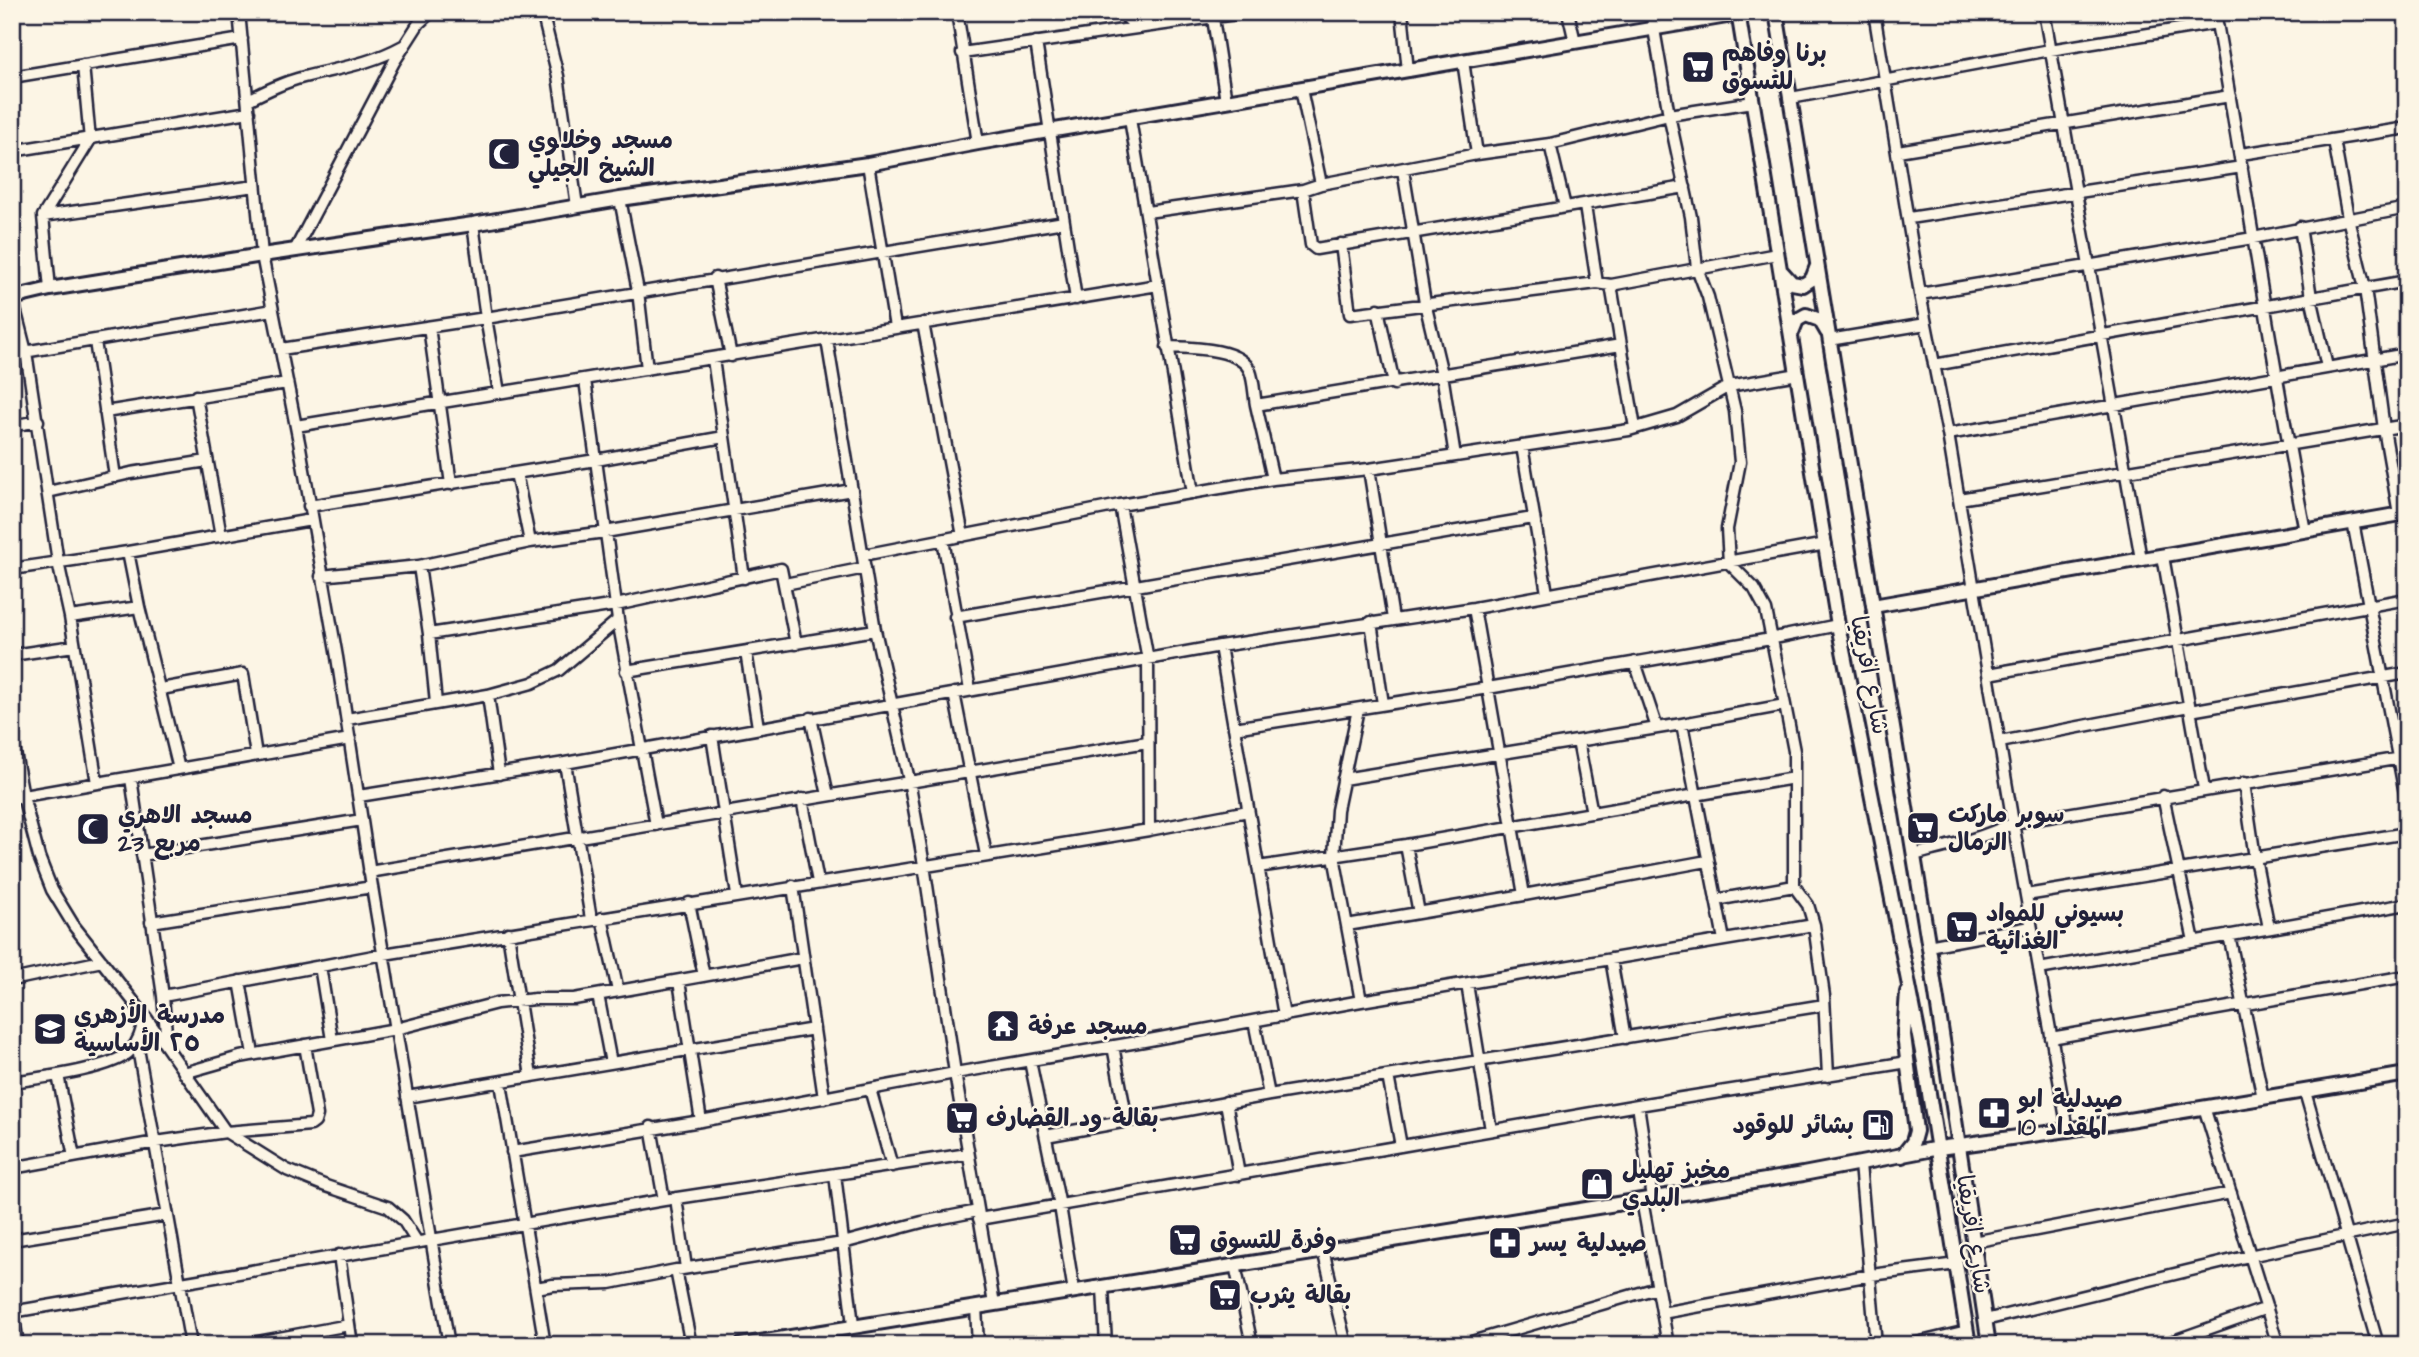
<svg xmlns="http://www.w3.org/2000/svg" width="2419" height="1357" font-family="'Architects Daughter','Playpen Sans Arabic',sans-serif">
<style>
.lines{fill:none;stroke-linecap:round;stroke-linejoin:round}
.minor-casing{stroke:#22223b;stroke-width:15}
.tertiary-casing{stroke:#22223b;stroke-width:18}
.minor{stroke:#fcf5e5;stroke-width:10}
.tertiary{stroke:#fcf5e5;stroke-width:12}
.labels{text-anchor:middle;stroke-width:5;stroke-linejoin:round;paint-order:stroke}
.poi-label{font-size:24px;font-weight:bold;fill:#22223b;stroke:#fcf5e5;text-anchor:start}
.street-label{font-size:24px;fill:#22223b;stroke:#fcf5e5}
</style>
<rect width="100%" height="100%" fill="#fcf5e5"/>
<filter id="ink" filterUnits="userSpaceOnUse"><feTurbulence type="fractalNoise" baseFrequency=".0143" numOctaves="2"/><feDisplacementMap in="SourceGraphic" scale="14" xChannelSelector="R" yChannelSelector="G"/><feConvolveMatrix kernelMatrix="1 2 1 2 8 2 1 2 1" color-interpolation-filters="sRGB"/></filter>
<g filter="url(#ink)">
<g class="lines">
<defs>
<path id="minor" d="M239,12L262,255L300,447L337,657L372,887L449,1345
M542,12L558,76L577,206
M957,12L978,143
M1121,12L1136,27
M1212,12L1226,101
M1402,12L1408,71
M1568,12L1575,42
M1651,12L1669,115L1691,217L1697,268L1708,297L1735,411L1740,462L1727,529L1729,563L1754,588L1766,610L1785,705L1794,751V886L1808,905L1814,925L1824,996L1828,1076
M1874,12L1920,294L1948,434L2013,823L2068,1130
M2044,12L2141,559
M2215,12C2246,185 2271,359 2305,531
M1036,42L1076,299
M962,53L1249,12
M1463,61L1477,154
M12,77L242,39
M1301,89L1321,184
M1791,98L2050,50L2217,23
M248,100C266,91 284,82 304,77C340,68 370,64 403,46
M1130,119L1193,493
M2334,140L2348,218L2365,288L2384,429L2399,514
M1550,144L1565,207
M12,151L249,112
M1898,151L2230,96
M2241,154L2407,128
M868,164L895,327
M1403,170L1425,303L1442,374L1455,456
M1303,190L1311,245L1316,249L1685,187
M620,199L638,291L647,369
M1585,206L1597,283L1611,285L1635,428
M1147,212L1303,190L1321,184L1477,154L1550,144L1669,115L1753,102
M43,216L255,186
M1909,218L2242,167
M473,224L486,318L499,392
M2300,227L2311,297L2327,367
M1341,244L1350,314L1597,283
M295,250L394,62L419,23L431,12
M715,278L731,356
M1611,285L1777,254
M50,289L43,216L90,140L83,65
M1920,294L2253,238L2407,208
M12,297L26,352L58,562L70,617L97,783
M1378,309L1394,384
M923,323L963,536
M429,327L451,484
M827,340L875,630L909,780L924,865L955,1073L994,1304
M1829,340L1926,324
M95,341L115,477
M1167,347C1190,348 1240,347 1250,371C1254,381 1254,394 1256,405L1621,345
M281,349L486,318L1064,222
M12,354L273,310
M713,359L744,578
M1934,365L2407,281
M585,380L618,620L656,825
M196,396L221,536
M1256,405L1273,479
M105,412L287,383
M12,426L38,421
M296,426L1158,285
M1948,434L2407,354
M1522,446L1547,593
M1369,469L1393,619
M516,473L530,542
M48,492L131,473L207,461
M1959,499L2407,425
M1120,505L1148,660L1149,830
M309,506L596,460L724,437
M2353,522L2407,804
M943,540L970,690
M128,552L139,607L179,769
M863,555L1120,505L1273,479L1369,469L1629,430L1677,416L1729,386L1798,374
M2163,556L2204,789
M419,566L429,634L436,703
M12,569L128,552L311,520
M321,576L419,566L530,542L605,532L852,490
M785,584L865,568
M1474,608L1524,895
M70,617L139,607
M955,617L1533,518
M1371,622L1383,704
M429,634L616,605L781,569L796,644
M1220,646L1284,1016
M746,652L758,727
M12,655L74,646
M1635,662L1657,728
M626,671L875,630
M1989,674L2407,599
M161,689L243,674L256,755
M954,693L986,855
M488,695L499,774
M1358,709L1337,810L1334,856L1361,1001
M2190,711L2407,673
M811,718L828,795
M347,719L488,695L532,683L559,670L618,620
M1682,724L1724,940
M1234,728L1488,688L1765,640L1838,625
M12,736L23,796L39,857L52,890L74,926L145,1016L226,1132L287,1170L326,1186L388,1207L403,1220L417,1242
M712,736L737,895
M1578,741L1592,813
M2000,742L2189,706
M565,763L591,919
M131,778L163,996L167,1045
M1343,779L1682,724L1785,705
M2244,783L2255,858L2269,928
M359,796L565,763L1220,646L1474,608L1826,544
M2163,796L2194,941
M12,798L350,739
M802,799L818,882
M1406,845L1419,913
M142,855L362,820
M1913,855C1948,846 1981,839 2013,823L2407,757
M1258,867L1406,845L1794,778
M369,872C629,831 887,784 1147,742
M793,886L824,1098
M2026,895L2407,833
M1716,900L1794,886
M689,903L704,976
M602,918L618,991
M151,922L372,887
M1347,925L1524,895L1707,861
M508,933L531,1076
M2229,935L2263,1098
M1928,946L2031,927
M1611,959L1625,1038
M320,966L332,1040
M2039,969L2407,904
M12,980L102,961
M240,981L253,1054
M679,981L701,1121
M1467,984L1491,1130
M598,995L611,1063
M163,996L384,954L1149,830L1248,811
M1254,1021L1269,1095
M2051,1038L2407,976
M137,1043L191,1345
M1113,1046L1127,1121
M1030,1061L1060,1206L1074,1292
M184,1073L240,1057L396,1029L497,1003L535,999H574L803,958
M58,1075L74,1157
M1388,1076L1401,1146
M12,1082C38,1078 114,1069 130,1051C140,1041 142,1028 145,1016
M501,1083L545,1345
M870,1089L892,1166
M2305,1092L2378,1345
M407,1097L814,1029
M1226,1102L1239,1175
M1638,1105L1652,1198
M2204,1107L2278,1345
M651,1127L664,1200
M1046,1136L1269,1095L1824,1005
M512,1152L701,1121L955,1073L1144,1041L1361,1001L1814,925
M1860,1164L1876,1345
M12,1168L156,1142L226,1132L311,1125L315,1122L317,1115L305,1045
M835,1174L853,1325
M676,1198L686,1268
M1642,1200L1668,1345
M979,1219L1638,1105L1908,1062
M12,1240L167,1215
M1973,1242L2231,1193
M1323,1250L1346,1345
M339,1255L352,1345
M1235,1265L1252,1345
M676,1270L691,1345
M536,1288L553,1285L610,1283L676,1270L843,1243L922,1222L978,1211
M1103,1288L1106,1345
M12,1303L18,1345
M976,1307L978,1345
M12,1312L664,1200L968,1154
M1662,1313L1871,1275L1957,1264
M1985,1320L2249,1256L2407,1223
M815,1333L816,1345
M241,1345L349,1325
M1461,1345L1657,1288
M1908,1345L1967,1331
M2162,1345L2267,1308"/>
<path id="tertiary" d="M1738,12L1838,625L1924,1062L1969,1345
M1776,12L1930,954L1989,1345
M1782,272L1792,283L1803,285L1812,279L1817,266
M12,298L50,289L262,255L473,224L620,199L868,164L978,143L1739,14
M1791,335L1797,320L1806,315L1820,320L1827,332
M1873,606L2407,513
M1902,1156L1913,1142L1916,1131L1904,1035L1907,992
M741,1345L1803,1174L1939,1148L2068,1130L2407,1074"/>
</defs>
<!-- minor casing -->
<use href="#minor" class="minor-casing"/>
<!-- tertiary casing -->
<use href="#tertiary" class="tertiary-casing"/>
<!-- minor -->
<use href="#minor" class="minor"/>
<!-- tertiary -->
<use href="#tertiary" class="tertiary"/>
</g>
</g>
<!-- icons -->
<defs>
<symbol id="supermarket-square" viewBox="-11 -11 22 22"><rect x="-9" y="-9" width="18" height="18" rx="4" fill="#22223b" stroke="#fcf5e5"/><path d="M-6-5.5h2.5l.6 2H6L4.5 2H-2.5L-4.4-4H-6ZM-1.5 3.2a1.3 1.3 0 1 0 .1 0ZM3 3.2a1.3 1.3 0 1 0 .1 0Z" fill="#fff"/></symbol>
<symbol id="mosque-square" viewBox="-11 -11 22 22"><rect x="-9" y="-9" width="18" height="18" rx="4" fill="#22223b" stroke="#fcf5e5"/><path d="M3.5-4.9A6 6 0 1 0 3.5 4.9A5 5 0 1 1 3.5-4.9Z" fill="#fff"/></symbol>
<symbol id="temple-square" viewBox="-11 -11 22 22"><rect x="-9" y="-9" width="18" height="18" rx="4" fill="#22223b" stroke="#fcf5e5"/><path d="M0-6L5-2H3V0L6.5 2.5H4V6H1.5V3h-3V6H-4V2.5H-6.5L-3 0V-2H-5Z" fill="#fff"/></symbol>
<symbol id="school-square" viewBox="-11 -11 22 22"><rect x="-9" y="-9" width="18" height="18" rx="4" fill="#22223b" stroke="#fcf5e5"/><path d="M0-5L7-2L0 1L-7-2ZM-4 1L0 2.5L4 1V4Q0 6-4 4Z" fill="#fff"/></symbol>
<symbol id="pharmacy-square" viewBox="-11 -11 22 22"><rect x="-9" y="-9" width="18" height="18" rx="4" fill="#22223b" stroke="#fcf5e5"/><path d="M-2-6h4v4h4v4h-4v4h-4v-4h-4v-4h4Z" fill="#fff"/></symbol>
<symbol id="fuel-square" viewBox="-11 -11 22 22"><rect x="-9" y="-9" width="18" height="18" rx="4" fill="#22223b" stroke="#fcf5e5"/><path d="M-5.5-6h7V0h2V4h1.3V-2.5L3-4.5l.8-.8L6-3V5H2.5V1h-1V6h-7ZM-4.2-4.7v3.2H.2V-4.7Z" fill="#fff"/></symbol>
<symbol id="shop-square" viewBox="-11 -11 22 22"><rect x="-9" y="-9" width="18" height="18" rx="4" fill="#22223b" stroke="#fcf5e5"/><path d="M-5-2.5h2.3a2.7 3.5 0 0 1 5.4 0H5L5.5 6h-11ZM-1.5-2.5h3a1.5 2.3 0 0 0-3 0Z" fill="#fff"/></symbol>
</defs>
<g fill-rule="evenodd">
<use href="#supermarket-square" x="1679" y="48" width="38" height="38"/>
<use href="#mosque-square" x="485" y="135" width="38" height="38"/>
<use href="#supermarket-square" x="1904" y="809" width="38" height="38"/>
<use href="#mosque-square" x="74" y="810" width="38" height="38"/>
<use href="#supermarket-square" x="1943" y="908" width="38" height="38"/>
<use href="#temple-square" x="984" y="1007" width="38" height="38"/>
<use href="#school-square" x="31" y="1010" width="38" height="38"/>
<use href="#pharmacy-square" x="1975" y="1094" width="38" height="38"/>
<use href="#supermarket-square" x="943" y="1099" width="38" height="38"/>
<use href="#fuel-square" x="1859" y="1106" width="38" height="38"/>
<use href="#shop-square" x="1578" y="1165" width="38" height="38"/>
<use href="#supermarket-square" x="1166" y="1221" width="38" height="38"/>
<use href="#pharmacy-square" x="1486" y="1224" width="38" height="38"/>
<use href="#supermarket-square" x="1206" y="1276" width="38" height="38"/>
</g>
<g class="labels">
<!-- poi labels -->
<g class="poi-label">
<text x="1722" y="61">برنا وفاهم<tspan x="1722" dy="28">للتسوق</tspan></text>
<text x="528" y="148">مسجد وخلاوي<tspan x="528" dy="28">الشيخ الجيلي</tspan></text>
<text x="1948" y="822">سوبر ماركت<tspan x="1948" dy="28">الرمال</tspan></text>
<text x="118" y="823">مسجد الاهري<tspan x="118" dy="28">مربع 23</tspan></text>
<text x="1986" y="921">بسيوني للمواد<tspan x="1986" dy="28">الغذائية</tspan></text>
<text x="74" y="1023">مدرسة الأزهري<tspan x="74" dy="28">٢٥ الأساسية</tspan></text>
<text x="1028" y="1034">مسجد عرفة</text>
<text x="2018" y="1107">صيدلية ابو<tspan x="2018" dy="28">المقداد 10</tspan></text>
<text x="986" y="1126">بقالة ود القضارف</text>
<text x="1854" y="1133" text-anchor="end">بشائر للوقود</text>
<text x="1622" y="1178">مخبز تهليل<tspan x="1622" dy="28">البلدي</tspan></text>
<text x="1210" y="1248">وفرة للتسوق</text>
<text x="1530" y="1251">صيدلية يسر</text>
<text x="1250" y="1303">بقالة يثرب</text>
</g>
<!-- street labels -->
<g class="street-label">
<text transform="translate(1870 675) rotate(79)" y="8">شارع افريقيا</text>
<text transform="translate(1974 1234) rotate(81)" y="8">شارع افريقيا</text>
</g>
</g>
<!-- margin -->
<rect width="2419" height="1357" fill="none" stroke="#fcf5e5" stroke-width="42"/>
<rect x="21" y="21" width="2377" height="1315" fill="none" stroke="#22223b" stroke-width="2.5" filter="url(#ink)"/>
</svg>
